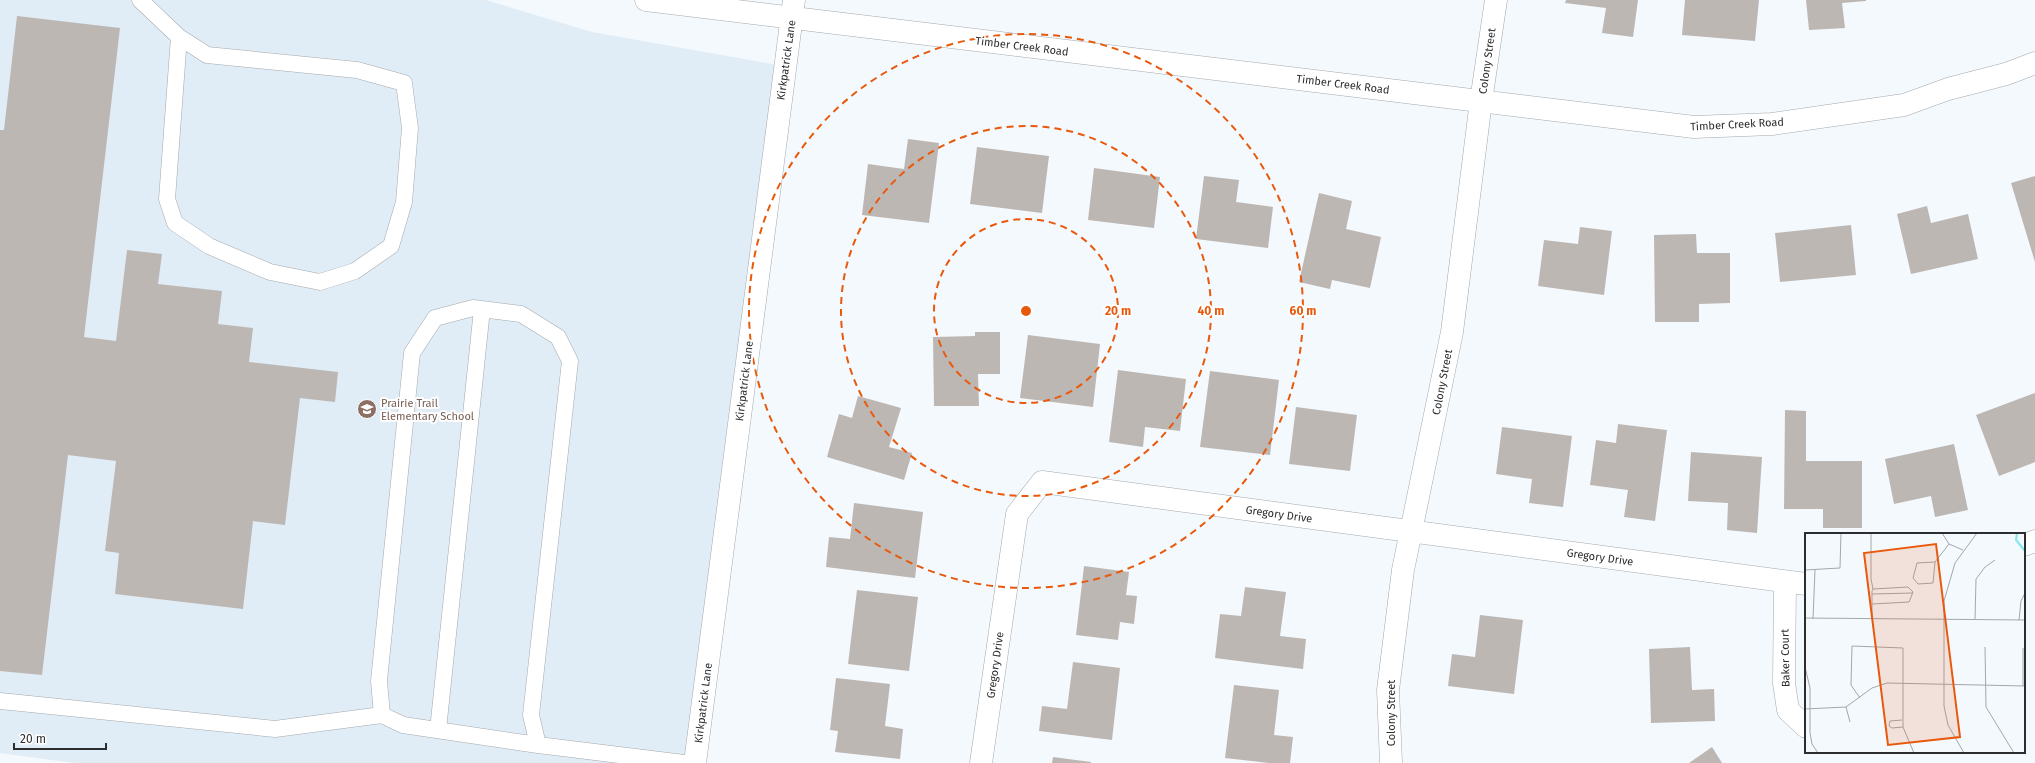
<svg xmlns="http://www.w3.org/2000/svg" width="2035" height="763" font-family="'Fira Sans',sans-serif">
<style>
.built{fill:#e1edf6}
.building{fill:#bdb7b3}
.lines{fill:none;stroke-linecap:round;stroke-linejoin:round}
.service-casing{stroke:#a4a9ad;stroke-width:17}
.minor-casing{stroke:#a4a9ad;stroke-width:23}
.tertiary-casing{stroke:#a4a9ad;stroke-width:23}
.service{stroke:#fff;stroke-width:16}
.minor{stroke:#fff;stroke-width:22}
.tertiary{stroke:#fff;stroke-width:22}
.ring{fill:none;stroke:#e8590c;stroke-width:2;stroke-dasharray:7 5}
.labels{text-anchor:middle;stroke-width:4;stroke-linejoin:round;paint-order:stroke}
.street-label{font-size:11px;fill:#2b2d2f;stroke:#fff}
.education-label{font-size:11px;fill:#785e54;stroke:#fff;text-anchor:start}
.inset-river{fill:none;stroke:#7ee9ec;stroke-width:2}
.inset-road{fill:none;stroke:#a4a7ab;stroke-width:1}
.view{fill:#e8590c;fill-opacity:0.15;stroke:#e8590c;stroke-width:2}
.inset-edge{fill:none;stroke:#2b2d2f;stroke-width:2}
.centre{fill:#e8590c;stroke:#fff;stroke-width:2}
.ring-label{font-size:12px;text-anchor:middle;font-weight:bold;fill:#e8590c;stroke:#fff;stroke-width:4;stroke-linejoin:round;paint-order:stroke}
</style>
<rect width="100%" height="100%" fill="#f4f9fe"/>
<!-- built -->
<path class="built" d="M0,0H486L592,32L778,65L689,763H74L0,753Z"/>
<!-- building -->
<path class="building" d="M1566,0H1638L1633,37L1602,33L1606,8L1565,3Z
M1685,0H1759L1755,41L1682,35Z
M1806,0H1866V1L1842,3L1845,28L1809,30Z
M17,16L120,28L84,337L116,341L127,250L162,254L158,284L222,291L218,324L253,328L249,362L338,372L335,402L300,398L285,525L253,521L243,609L115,594L119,553L105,551L116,461L68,455L42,675L0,671V130H4Z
M908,139L939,143L929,223L862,215L868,164L904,169Z
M977,147L1049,156L1042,213L970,204Z
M1094,168L1160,177L1154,228L1088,220Z
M1204,176L1239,180L1236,202L1273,207L1268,248L1196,239Z
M2035,176V262L2011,183Z
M1319,193L1352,201L1346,229L1381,237L1370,288L1332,280L1330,289L1299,282Z
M1927,206L1931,223L1968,214L1978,259L1911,274L1897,214Z
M1851,225L1856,275L1780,282L1775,233Z
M1580,227L1612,231L1604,295L1538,286L1544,240L1578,244Z
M1696,234L1697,253H1730V303L1699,304V322H1655L1654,235Z
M975,332H1000V374H978L979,406H934L933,337L975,336Z
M1028,335L1100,344L1093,407L1020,398Z
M1118,370L1186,379L1180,431L1145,427L1143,447L1109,442Z
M1210,371L1279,380L1270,455L1200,447Z
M2035,393V462L1999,476L1976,415Z
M858,396L901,408L889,447L912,453L904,480L827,457L839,414L852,418Z
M1296,407L1357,415L1350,471L1289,464Z
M1785,410L1806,411V461H1862V528H1823V509H1784Z
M1618,424L1667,430L1655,521L1624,517L1628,490L1590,485L1596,440L1616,443Z
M1502,427L1572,436L1563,507L1529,503L1532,479L1496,474Z
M1954,444L1968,510L1935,517L1931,496L1894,504L1885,459Z
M1691,452L1762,457L1757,533L1727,530L1728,503L1688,501Z
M854,503L923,512L915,578L826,567L829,537L850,539Z
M1084,566L1129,572L1126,595L1137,596L1134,624L1120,622L1118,640L1076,635Z
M1245,587L1286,592L1280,636L1306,639L1303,669L1215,658L1220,614L1241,616Z
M857,590L918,597L909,671L848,664Z
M1480,615L1523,620L1514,694L1448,686L1452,654L1475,657Z
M1690,647L1692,690L1714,689L1715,721L1651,723L1649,649Z
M1073,662L1120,668L1112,740L1039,731L1042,706L1067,709Z
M836,678L890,684L885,726L903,729L900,759L835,752L838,731L830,730Z
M1234,685L1279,690L1274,735L1293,737L1290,763H1269L1225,758Z
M1712,747L1722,763H1689Z
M1053,757L1091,762V763H1052Z"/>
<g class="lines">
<defs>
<path id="service" d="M140,0L179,37L207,55L357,70L404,83L410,128L404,202L391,246L355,271L320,282L270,272L209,246L175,223L167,199L179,37
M0,701L275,729L382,715
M438,730L482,309
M538,745L531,715L570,361L558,337L521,314L473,308L435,318L412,353L379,681L382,715L403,725L538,745L684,763"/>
<path id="minor" d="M2024,545L2035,541
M1785,582L1784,683L1788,710L1806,727
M981,763L1017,514L1042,482L1806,584
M1391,763L1388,690L1403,570L1452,332L1481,101L1496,0"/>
<path id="tertiary" d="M646,0L1694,127L1772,124L1904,105L1948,89L2006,74L2035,63
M695,763L794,0"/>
</defs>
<!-- service casing -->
<use href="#service" class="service-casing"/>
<!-- minor casing -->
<use href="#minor" class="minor-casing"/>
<!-- tertiary casing -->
<use href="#tertiary" class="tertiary-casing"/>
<!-- service -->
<use href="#service" class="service"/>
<!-- minor -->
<use href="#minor" class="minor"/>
<!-- tertiary -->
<use href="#tertiary" class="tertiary"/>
</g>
<!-- distance rings -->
<g class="ring">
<circle cx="1026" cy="311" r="92"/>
<circle cx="1026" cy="311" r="185"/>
<circle cx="1026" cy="311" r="277"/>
</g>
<!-- icons -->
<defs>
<symbol id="school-disc" viewBox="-11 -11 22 22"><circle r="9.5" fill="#8d6e63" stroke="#fff"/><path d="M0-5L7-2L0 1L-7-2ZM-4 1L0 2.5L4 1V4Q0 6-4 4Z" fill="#fff"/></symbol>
</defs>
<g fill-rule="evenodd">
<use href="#school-disc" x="356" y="398" width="22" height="22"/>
</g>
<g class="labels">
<!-- street labels -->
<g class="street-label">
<text transform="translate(1022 46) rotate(7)" y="4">Timber Creek Road</text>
<text transform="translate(786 60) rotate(-82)" y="4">Kirkpatrick Lane</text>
<text transform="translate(1487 61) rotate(-82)" y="4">Colony Street</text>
<text transform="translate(1343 84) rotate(7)" y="4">Timber Creek Road</text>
<text transform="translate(1737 124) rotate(-3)" y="4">Timber Creek Road</text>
<text transform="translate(744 381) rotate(-83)" y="4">Kirkpatrick Lane</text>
<text transform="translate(1442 382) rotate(-79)" y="4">Colony Street</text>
<text transform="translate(1279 514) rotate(8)" y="4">Gregory Drive</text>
<text transform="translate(1600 557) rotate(8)" y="4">Gregory Drive</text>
<text transform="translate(1785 658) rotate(-91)" y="4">Baker Court</text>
<text transform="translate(995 665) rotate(-82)" y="4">Gregory Drive</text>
<text transform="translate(703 703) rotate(-83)" y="4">Kirkpatrick Lane</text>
<text transform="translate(1391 713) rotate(-90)" y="4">Colony Street</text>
</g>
<!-- education labels -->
<g class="education-label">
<text x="381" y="407">Prairie Trail<tspan x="381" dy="13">Elementary School</tspan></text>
</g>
</g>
<!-- overview -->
<g transform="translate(1805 533)">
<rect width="220" height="220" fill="#f4f9fe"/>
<path class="inset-river" d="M212,0L211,7L220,18"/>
<path class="inset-road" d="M66,0V46L68,56M137,0L144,11M130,29L128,50L113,51L108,45L112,30L130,29L144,11L158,17M0,37L35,35L36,0M67,61L108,60M67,71L104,69L108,59L103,54L68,56L67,58V86M0,85L220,87M8,86L10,37M170,87L171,46L180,34L190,27M214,87L216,68L220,60M180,114L181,174L209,220M218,115V153M0,134L5,155V200L7,211L13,220M55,165L46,152L47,113L98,115V194L109,220M41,174L45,189M0,176L41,174L67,155L82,150L220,153M97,187L85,188L84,193L87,195L98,194M159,220L143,192L139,173V68L150,30L172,0"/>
<path class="view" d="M131,11L155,204L83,212L59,20Z"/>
<rect width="220" height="220" class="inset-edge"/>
</g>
<circle cx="1026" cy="311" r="6" class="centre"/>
<g class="ring-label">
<text x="1118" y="315">20 m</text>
<text x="1211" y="315">40 m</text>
<text x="1303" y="315">60 m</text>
</g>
<!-- scale -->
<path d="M14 743v6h92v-6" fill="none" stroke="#2b2d2f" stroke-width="2"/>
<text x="20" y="743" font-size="12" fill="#2b2d2f" stroke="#ffffff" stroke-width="3" paint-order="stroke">20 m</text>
</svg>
